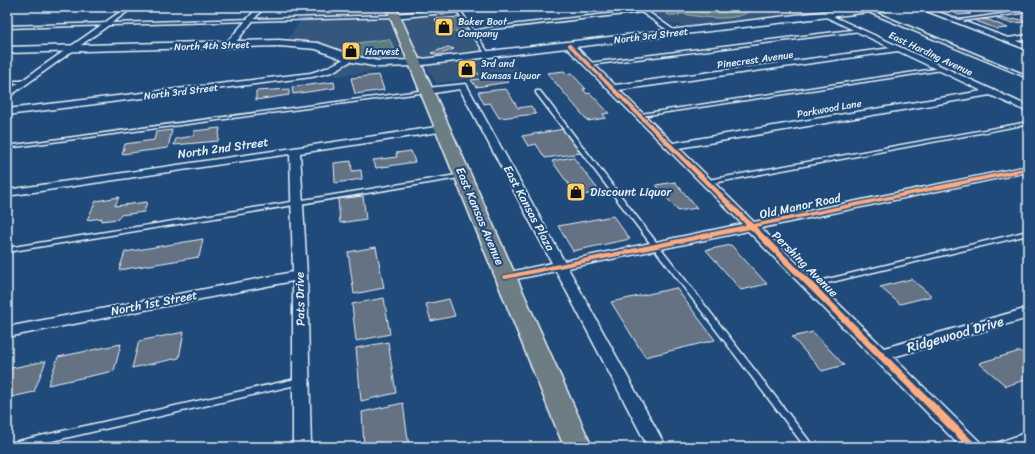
<svg xmlns="http://www.w3.org/2000/svg" width="1035" height="454" font-family="Sriracha,sans-serif">
<style>
.built{fill:#34567d}
.green{fill:#5a7b80;stroke:#a1b6bc}
.building{fill:#657284;stroke:#e8f1f8}
.lines{fill:none;stroke-linecap:round;stroke-linejoin:round}
.lane-casing{stroke:#e8f1f8;stroke-width:3}
.street-casing{stroke:#e8f1f8;stroke-width:3}
.secondary-casing{stroke:#e8f1f8;stroke-width:3}
.primary-casing{stroke:#e8f1f8;stroke-width:3}
.lane{fill:#1f4a7a;fill-rule:evenodd}
.street{fill:#1f4a7a;fill-rule:evenodd}
.secondary{fill:#1f4a7a;fill-rule:evenodd}
.primary{fill:#6c7e84;fill-rule:evenodd}
.cycleway-casing{stroke:#1f4a7a;stroke-width:2}
.cycleway{fill:#ffac80;fill-rule:evenodd}
.labels{text-anchor:middle;stroke-width:4;stroke-linejoin:round;paint-order:stroke}
.far-poi-label{font-size:10px;fill:#e8f1f8;stroke:#1f4a7a;text-anchor:start}
.far-street-label{font-size:10px;fill:#e8f1f8;stroke:#1f4a7a}
.street-label{font-size:12px;fill:#e8f1f8;stroke:#1f4a7a}
.poi-label{font-size:12px;fill:#e8f1f8;stroke:#1f4a7a;text-anchor:start}
.near-street-label{font-size:14px;fill:#e8f1f8;stroke:#1f4a7a}
</style>
<rect width="100%" height="100%" fill="#1f4a7a"/>
<filter id="ink" filterUnits="userSpaceOnUse"><feTurbulence type="fractalNoise" baseFrequency=".025" numOctaves="2"/><feDisplacementMap in="SourceGraphic" scale="8" xChannelSelector="R" yChannelSelector="G"/><feConvolveMatrix kernelMatrix="1 2 1 2 8 2 1 2 1" color-interpolation-filters="sRGB"/></filter>
<g filter="url(#ink)">
<!-- built -->
<path class="built" d="M310,7H459L493,57L507,56L520,73L436,83L426,65L336,76L331,46L287,40Z
M646,7H856L689,27L671,24Z"/>
<!-- green -->
<path class="green" d="M661,7C680,7 697,14 717,13C730,13 741,5 752,8C741,24 696,17 679,13L680,15H668Z
M389,39L395,50C385,65 355,57 343,47L349,44Z"/>
<!-- building -->
<path class="building" d="M958,7L965,10H961L971,14L959,15L943,8Z
M960,7H980L989,10L970,11Z
M459,17L468,30L442,33L435,19Z
M1003,18L1008,20L1018,19L1028,22L1010,23L997,19Z
M979,19L989,20L1008,28L997,29L974,20Z
M448,47L454,49L438,55L431,53Z
M470,66L474,72H477L479,74L466,76L461,67Z
M564,71L567,74L571,73L586,89H583L587,94L590,93L609,113L603,114L606,118L588,121L547,73Z
M379,75L384,90L355,94L351,78Z
M504,76L509,82L476,87L471,80Z
M334,82L335,88L293,94L292,87Z
M289,89V95L256,100V91Z
M506,89L518,108L531,106L536,114L499,118L490,103L484,104L478,92Z
M220,128L218,141L174,145L176,139L193,136L194,131Z
M564,129L581,153L545,158L536,144L528,146L522,136Z
M172,130L168,148L122,154L125,144L154,140L156,132Z
M411,151L415,162L376,168L373,160L397,157L396,153Z
M573,157L600,192L577,196L552,161Z
M351,161L352,171L361,170L362,179L335,183L334,163Z
M675,182L697,208L678,211L656,185Z
M363,196L366,219L340,223L338,199Z
M119,197L115,206L147,202L144,212L120,215L118,219L101,221L102,218L87,220L96,201Z
M613,216L630,239L573,251L558,226Z
M203,239L199,257L119,270L125,252Z
M731,245L767,284L741,290L706,250Z
M376,247L384,288L354,294L348,252Z
M911,279L932,296L900,304L880,287Z
M676,288L715,340L645,357L611,302Z
M384,298L390,334L356,341L352,304Z
M449,299L455,316L431,321L426,304Z
M184,332L179,358L132,368L139,341Z
M813,332L844,365L822,371L792,337Z
M388,342L396,393L361,401L356,348Z
M121,344L114,371L48,385L58,357Z
M1020,351L1028,357V379L1006,386L979,363Z
M46,361L34,392L7,398V369Z
M403,403L409,447H364L362,412Z"/>
<g class="lines">
<defs>
<path id="lane" d="M454,7H458L474,31L493,27L643,10L645,11L643,12L493,29L475,33L490,55L488,56H487Z
M867,9L1028,76V78L866,11L865,10Z
M1028,10V12L955,22L953,21Z
M395,15V17H394L7,28V26Z
M859,29L861,30L860,31L589,65L587,64L589,63Z
M941,68L943,69L942,70L641,116L639,115L641,114Z
M7,81H26L28,82L26,83H7Z
M427,90H428V92L7,148V146Z
M536,91H540L814,447H805L536,93Z
M1028,122V124L708,184L705,182L708,180Z
M463,174L466,176L465,177L7,252V248Z
M1028,231V235L811,287H809L808,285L809,283H811Z
M300,378L303,379L304,381L303,383L300,384L26,447H7V444L9,443Z
M1028,432V440L1008,447H993L994,444Z"/>
<path id="street" d="M127,7H134L7,98V91Z
M258,7H264L232,47H226V43Z
M466,7H489L486,9L394,18L391,16L394,14Z
M634,7H641L678,33L673,34Z
M916,7H925L1008,38L1028,35V39L1016,41L1028,45V50Z
M826,13L1028,106V112L990,95L679,148L754,222L1028,166V172L761,228L884,348L1028,308V318L893,357L979,441L982,447H961L748,231L568,268L666,447H648L556,271L506,281L501,280L499,277L501,274L552,263L460,89L427,94L423,91L427,88L466,84L564,261L742,224L566,47V43H572L615,85L891,48L824,16V14ZM898,51L982,91L673,143L619,90Z
M348,57L355,59L332,72L312,77L7,115V109L311,73L326,68Z
M443,126L448,129L446,131L300,153L307,275L311,447H293V281L7,337V327L293,272L290,154L7,196V190Z"/>
<path id="secondary" d="M864,7H891L887,10L414,66L378,67L347,61L316,49L279,46L7,53V47L279,40L318,43L354,56L378,61L414,60Z"/>
<path id="primary" d="M386,7H396L592,447H564Z"/>
</defs>
<!-- lane casing -->
<use href="#lane" class="lane-casing"/>
<!-- street casing -->
<use href="#street" class="street-casing"/>
<!-- secondary casing -->
<use href="#secondary" class="secondary-casing"/>
<!-- primary casing -->
<use href="#primary" class="primary-casing"/>
<!-- lane -->
<use href="#lane" class="lane"/>
<!-- street -->
<use href="#street" class="street"/>
<!-- secondary -->
<use href="#secondary" class="secondary"/>
<!-- primary -->
<use href="#primary" class="primary"/>
<defs>
<path id="cycleway" d="M568,44H570L753,224L1028,167V171L756,227L976,444L977,447H967L750,229L506,279H504L503,277L504,275H506L746,225L568,46Z"/>
</defs>
<!-- cycleway casing -->
<use href="#cycleway" class="cycleway-casing"/>
<!-- cycleway -->
<use href="#cycleway" class="cycleway"/>
</g>
</g>
<!-- icons -->
<defs>
<symbol id="shop-square" viewBox="-11 -11 22 22"><rect x="-9" y="-9" width="18" height="18" rx="4" fill="#ffd166" stroke="#1f4a7a"/><path d="M-5-2.5h2.3a2.7 3.5 0 0 1 5.4 0H5L5.5 6h-11ZM-1.5-2.5h3a1.5 2.3 0 0 0-3 0Z" fill="#111"/></symbol>
</defs>
<g fill-rule="evenodd">
<use href="#shop-square" x="433" y="16" width="22" height="22"/>
<use href="#shop-square" x="340" y="40" width="22" height="22"/>
<use href="#shop-square" x="456" y="58" width="22" height="22"/>
<use href="#shop-square" x="565" y="181" width="22" height="22"/>
</g>
<g class="labels">
<!-- far-poi labels -->
<g class="far-poi-label">
<text x="458" y="25">Baker Boot<tspan x="458" dy="12">Company</tspan></text>
<text x="365" y="55">Harvest</text>
<text x="481" y="67">3rd and<tspan x="481" dy="12">Kansas Liquor</tspan></text>
</g>
<!-- far-street labels -->
<g class="far-street-label">
<text transform="translate(651 35) rotate(-7)" y="4">North 3rd Street</text>
<text transform="translate(212 45) rotate(-2)" y="4">North 4th Street</text>
<text transform="translate(931 53) rotate(25)" y="4">East Harding Avenue</text>
<text transform="translate(755 59) rotate(-8)" y="4">Pinecrest Avenue</text>
<text transform="translate(181 91) rotate(-7)" y="4">North 3rd Street</text>
<text transform="translate(829 108) rotate(-10)" y="4">Parkwood Lane</text>
</g>
<!-- street labels -->
<g class="street-label">
<text transform="translate(223 148) rotate(-8)" y="4">North 2nd Street</text>
<text transform="translate(800 206) rotate(-12)" y="4">Old Manor Road</text>
<text transform="translate(529 208) rotate(62)" y="4">East Kansas Plaza</text>
<text transform="translate(480 216) rotate(67)" y="4">East Kansas Avenue</text>
<text transform="translate(805 264) rotate(45)" y="4">Pershing Avenue</text>
<text transform="translate(300 299) rotate(-91)" y="4">Pats Drive</text>
<text transform="translate(154 303) rotate(-11)" y="4">North 1st Street</text>
</g>
<!-- poi labels -->
<g class="poi-label">
<text x="590" y="196">Discount Liquor</text>
</g>
<!-- near-street labels -->
<g class="near-street-label">
<text transform="translate(955 334) rotate(-16)" y="5">Ridgewood Drive</text>
</g>
</g>
<!-- margin -->
<rect width="1035" height="454" fill="none" stroke="#1f4a7a" stroke-width="24"/>
<rect x="12" y="12" width="1011" height="430" fill="none" stroke="#e8f1f8" stroke-width="1.5" filter="url(#ink)"/>
</svg>
